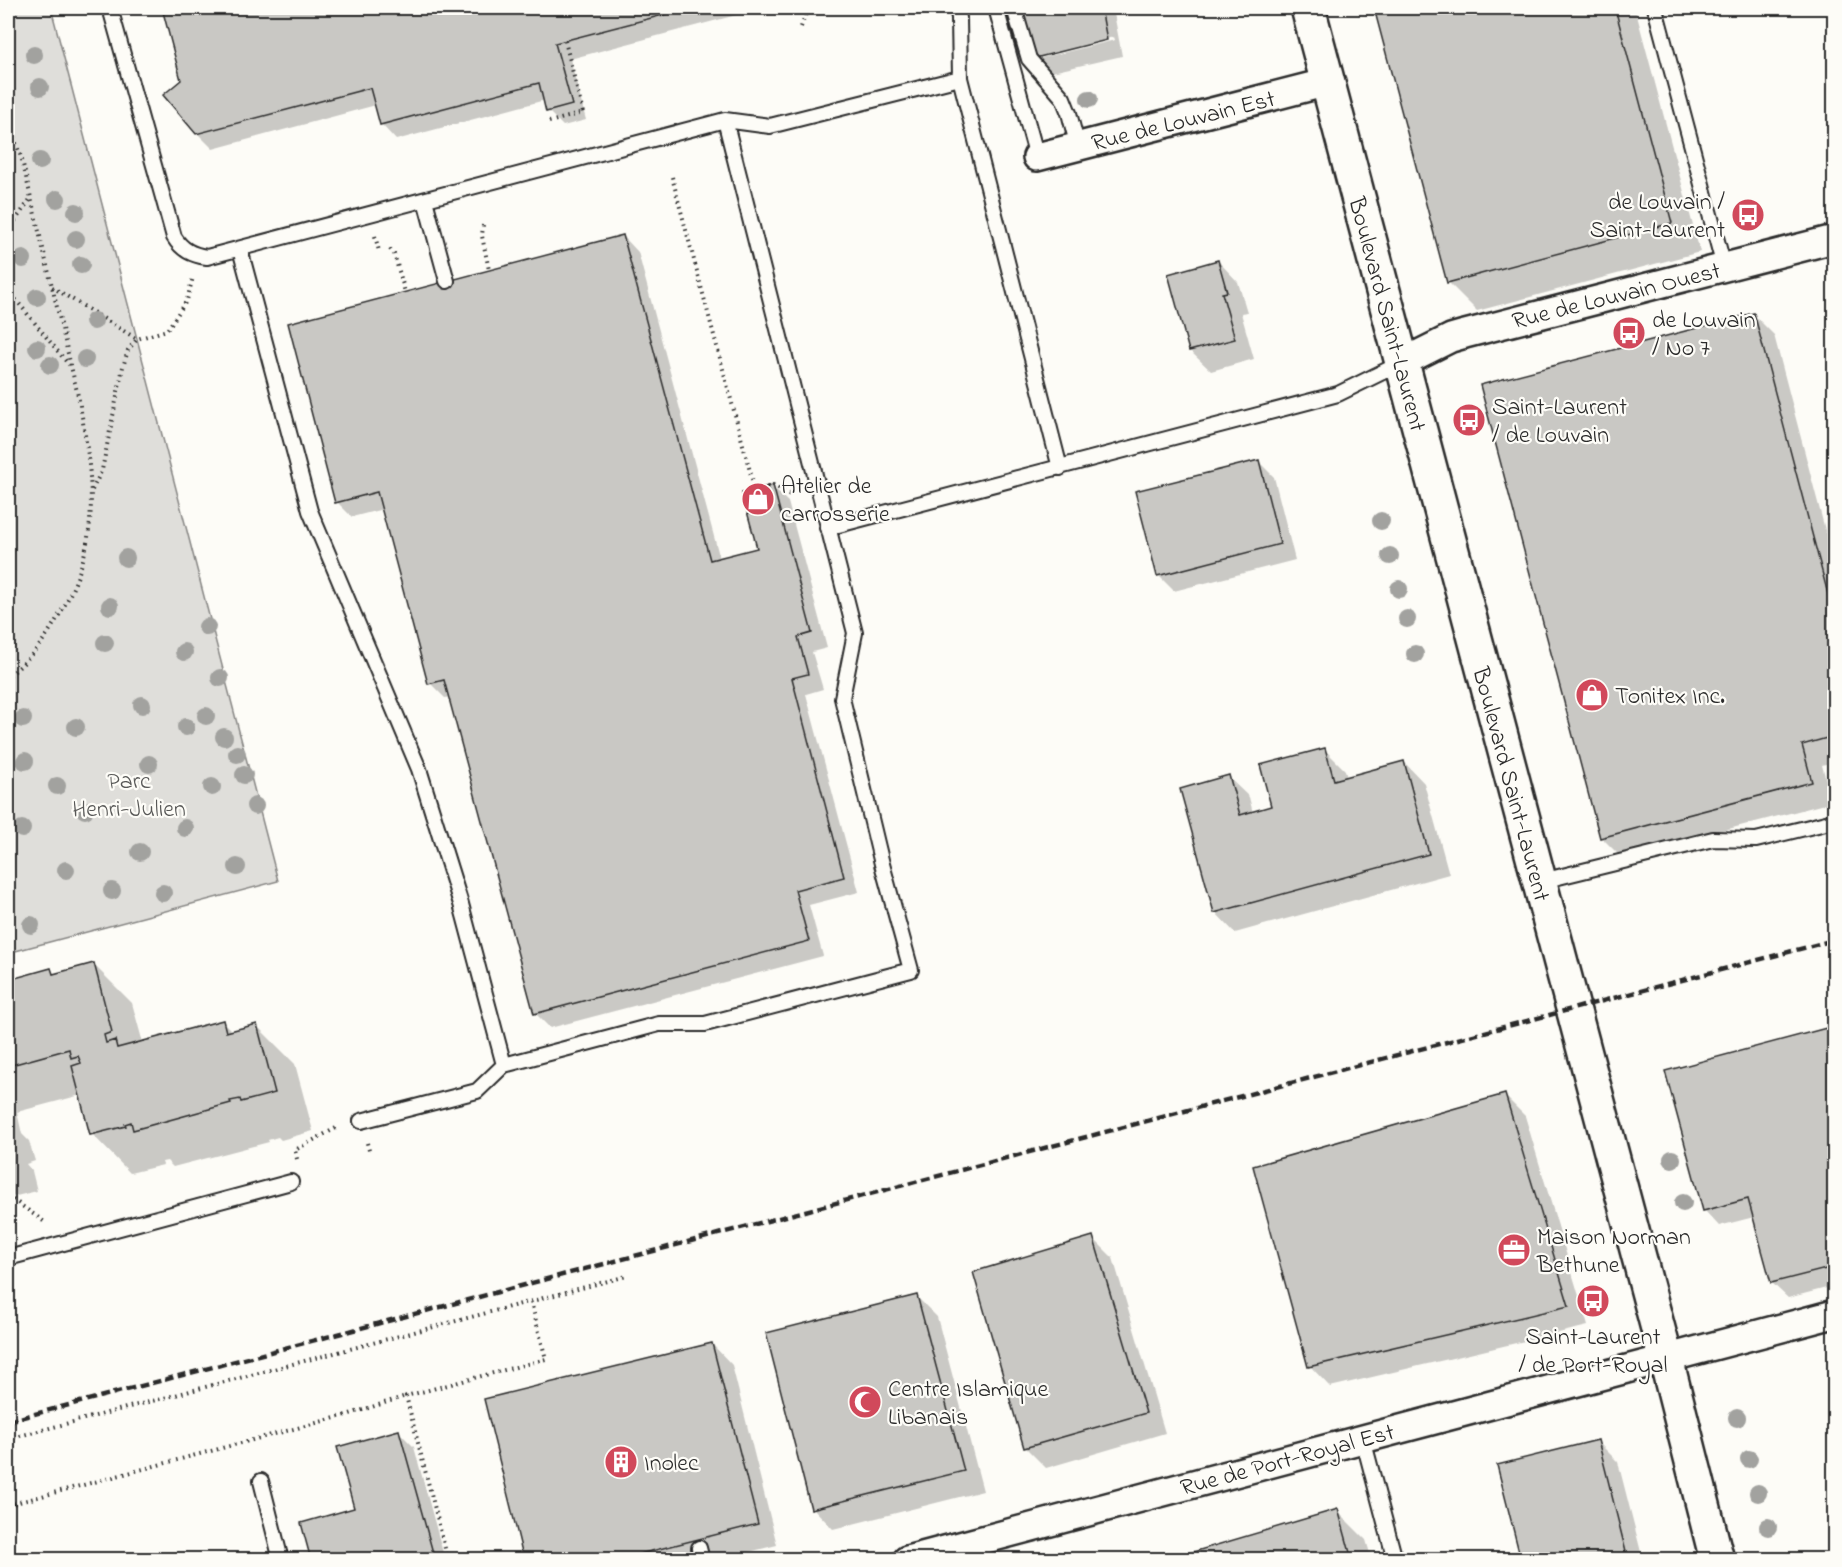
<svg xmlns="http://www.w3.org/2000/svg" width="1842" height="1567" font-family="'Indie Flower',sans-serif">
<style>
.green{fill:#dfdeda;stroke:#858482;stroke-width:1.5}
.shadow{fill:#0003;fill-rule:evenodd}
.building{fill:#c9c8c4;stroke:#2b2b2b;stroke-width:1.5}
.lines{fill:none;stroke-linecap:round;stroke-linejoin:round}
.service-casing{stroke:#2b2b2b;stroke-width:18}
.minor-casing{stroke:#2b2b2b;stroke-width:32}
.secondary-casing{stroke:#2b2b2b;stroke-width:38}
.path{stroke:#2b2b2b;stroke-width:4;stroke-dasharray:1.5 4.5;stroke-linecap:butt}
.service{stroke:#fdfcf7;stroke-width:14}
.minor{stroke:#fdfcf7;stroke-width:27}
.secondary{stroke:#fdfcf7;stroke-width:33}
.rail{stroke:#2b2b2b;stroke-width:4.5;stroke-dasharray:9 4.5;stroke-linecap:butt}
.tree{fill:#a2a29f}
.labels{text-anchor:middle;stroke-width:4.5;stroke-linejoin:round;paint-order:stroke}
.street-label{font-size:24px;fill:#2b2b2b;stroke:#fdfcf7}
.poi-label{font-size:24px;fill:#2b2b2b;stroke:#fdfcf7;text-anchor:start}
.park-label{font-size:24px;fill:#585857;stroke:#fdfcf7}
</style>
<rect width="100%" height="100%" fill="#fdfcf7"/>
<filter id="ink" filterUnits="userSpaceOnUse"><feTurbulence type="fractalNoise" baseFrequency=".0167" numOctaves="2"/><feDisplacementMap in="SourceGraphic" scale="12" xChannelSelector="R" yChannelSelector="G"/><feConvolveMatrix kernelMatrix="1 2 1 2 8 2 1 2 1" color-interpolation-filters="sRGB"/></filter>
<g filter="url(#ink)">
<!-- green -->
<path class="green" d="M8,8H51L278,881L8,953Z"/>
<!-- shadow -->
<path class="shadow" d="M163,8H763L570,59L586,120L563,126L548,111L545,100L396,140L381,124L376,105L213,149L197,133Z
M1020,8H1113L1122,56L1048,73L1032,58ZM1114,37L1115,40L1041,58V55Z
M1375,8H1635L1700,252L1477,311L1448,282Z
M623,236L638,252L720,559L758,549L772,487L788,502L827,648L812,652L823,689L806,694L859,892L809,905L823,956L550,1028L535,1013L451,697L445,698L430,683L383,509L352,517L337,502Z
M1218,261L1238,282L1247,312L1241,313L1254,359L1211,371L1190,351Z
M1753,314L1774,335L1834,564V762L1822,765L1832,802L1621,857L1601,837Z
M1258,461L1274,477L1295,560L1174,591L1158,575Z
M1324,749L1345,770L1347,778L1404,762L1424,783L1449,874L1235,933L1215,912L1228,777L1249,797L1253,813L1273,807Z
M94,965L132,1003L143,1043L223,1022L233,1032L256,1025L295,1064L313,1131L281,1140L278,1137L268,1140L269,1142L173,1167L167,1161L162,1162L163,1165L130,1173L92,1134L81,1095L17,1112L22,1134L29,1141L35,1161L26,1164L32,1171L37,1191L8,1198V981L51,970L56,975Z
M1834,1028V1286L1788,1298L1772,1283L1754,1217L1719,1226L1704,1210L1667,1072Z
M1505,1096L1525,1116L1588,1326L1330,1387L1310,1366Z
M1093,1238L1113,1258L1165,1433L1046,1468L1026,1448L974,1273Z
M917,1297L937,1317L983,1491L833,1529L813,1508Z
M712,1344L732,1365L777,1545L717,1560H526Z
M399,1432L414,1447L445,1560H313L356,1509Z
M1597,1441L1618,1462L1643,1560H1523Z
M1337,1511L1366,1540L1372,1560H1171Z"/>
<!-- building -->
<path class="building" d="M162,8H690L555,43L572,105L546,112L539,83L380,125L370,88L196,134L163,95L181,80Z
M1019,8H1101L1107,40L1031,59Z
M1374,8H1615L1672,223L1447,283Z
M623,235L710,560L757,548L742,493L773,485L812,633L798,637L808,674L792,678L844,877L795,890L809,941L534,1014L444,680L428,684L377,492L335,503L288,323Z
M1218,260L1227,292L1222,293L1235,339L1189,351L1168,274Z
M1754,313L1834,617V736L1802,745L1812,782L1600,838L1480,385Z
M1259,460L1280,544L1157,576L1135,491Z
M1325,748L1334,780L1404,761L1429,854L1214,913L1180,789L1229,775L1240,815L1271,806L1260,765Z
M94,963L112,1032L104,1035L106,1043L115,1040L117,1048L223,1020L226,1032L257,1024L275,1093L241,1102L240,1099L230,1101L231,1103L133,1130L131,1122L125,1124L126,1126L90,1135L72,1066L81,1063L78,1056L71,1058L69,1049L8,1066V980L51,968L53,974Z
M1834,1026V1267L1771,1283L1748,1199L1703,1211L1665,1071Z
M1505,1094L1569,1306L1308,1367L1253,1166Z
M1093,1236L1146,1413L1024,1448L973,1272Z
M917,1295L964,1471L811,1509L766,1333Z
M712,1343L758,1524L616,1560H524L484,1399Z
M399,1430L435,1560H311L301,1523L354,1508L337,1447Z
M1598,1440L1628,1560H1521L1497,1465Z
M1338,1509L1352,1560H1166Z"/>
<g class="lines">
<defs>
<path id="service" d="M110,8L174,237C182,250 192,255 207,257L725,120L770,126L960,78
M957,8L959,18L960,78L1060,468
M996,8L1037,157
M1014,8L1029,59L1063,98L1069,113L1078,147
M1655,8L1724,267
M425,200L447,281
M240,249L310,511L419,769L461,904L504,1065
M827,528L1338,394L1401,363
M1538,882L1713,839L1756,840L1834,821
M361,1121L477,1091L504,1065L659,1024H705L911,970L882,864L842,698L855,633L725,120
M8,1258L291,1182
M1363,1439L1395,1560
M261,1481L281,1560
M699,1548L702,1560"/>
<path id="minor" d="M1037,157L1328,82
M1401,363L1451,338L1465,334L1834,239
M907,1560L1834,1314"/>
<path id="secondary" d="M1308,8L1666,1359L1717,1560"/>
</defs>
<!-- service casing -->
<use href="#service" class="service-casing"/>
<!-- minor casing -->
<use href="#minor" class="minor-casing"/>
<!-- secondary casing -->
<use href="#secondary" class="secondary-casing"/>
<!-- path -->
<path class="path" d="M801,27L808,8
M8,120L22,160L79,400C94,482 102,543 58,617C44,641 30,660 8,676
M549,122L583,113L565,41
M672,177L755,490L773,485L790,495
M483,225L482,236L489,270
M8,231L31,198
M375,236L379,251
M390,249L394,254L405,292
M52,287L137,339
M8,290L69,365
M92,490L102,470L123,367L128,350L137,339L167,330L187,300L193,277
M367,1143L370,1154
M297,1159L295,1150L338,1127
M8,1196L46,1223
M8,1439L627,1276
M8,1505L350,1414L406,1396
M448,1560L406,1396L546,1359L531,1302"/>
<!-- service -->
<use href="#service" class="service"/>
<!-- minor -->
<use href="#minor" class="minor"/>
<!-- secondary -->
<use href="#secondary" class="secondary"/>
<!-- rail -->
<path class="rail" d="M8,1421L1834,940"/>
</g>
<!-- trees -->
<g class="tree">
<circle cx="34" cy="55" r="9"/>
<circle cx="40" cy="87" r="9"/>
<circle cx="1089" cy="99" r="9"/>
<circle cx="40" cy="161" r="9"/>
<circle cx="57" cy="199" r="9"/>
<circle cx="76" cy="212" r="9"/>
<circle cx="76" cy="239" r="9"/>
<circle cx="23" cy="259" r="9"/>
<circle cx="81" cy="265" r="9"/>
<circle cx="37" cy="297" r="9"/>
<circle cx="94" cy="321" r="9"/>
<circle cx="37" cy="348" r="9"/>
<circle cx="85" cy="359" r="9"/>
<circle cx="50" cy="365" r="9"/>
<circle cx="1381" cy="521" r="9"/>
<circle cx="1390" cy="556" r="9"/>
<circle cx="126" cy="558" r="9"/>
<circle cx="1399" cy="589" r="9"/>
<circle cx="110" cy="606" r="9"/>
<circle cx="1407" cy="619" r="9"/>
<circle cx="207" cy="627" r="9"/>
<circle cx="105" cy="643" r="9"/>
<circle cx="184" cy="652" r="9"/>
<circle cx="1415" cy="654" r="9"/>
<circle cx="220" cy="678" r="9"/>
<circle cx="142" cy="705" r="9"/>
<circle cx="206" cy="716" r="9"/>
<circle cx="23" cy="719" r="9"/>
<circle cx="76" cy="727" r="9"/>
<circle cx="186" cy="727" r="9"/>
<circle cx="224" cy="737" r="9"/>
<circle cx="237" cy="754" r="9"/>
<circle cx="25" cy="761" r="9"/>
<circle cx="149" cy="764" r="9"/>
<circle cx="244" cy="775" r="9"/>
<circle cx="57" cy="786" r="9"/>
<circle cx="212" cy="787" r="9"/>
<circle cx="255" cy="806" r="9"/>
<circle cx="85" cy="810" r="9"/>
<circle cx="185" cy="828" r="9"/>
<circle cx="22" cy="829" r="9"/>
<circle cx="140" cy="852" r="9"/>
<circle cx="237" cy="867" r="9"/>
<circle cx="66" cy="870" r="9"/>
<circle cx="112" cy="891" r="9"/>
<circle cx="163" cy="893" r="9"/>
<circle cx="31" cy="925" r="9"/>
<circle cx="1672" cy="1159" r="9"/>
<circle cx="1683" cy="1203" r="9"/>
<circle cx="1737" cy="1418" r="9"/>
<circle cx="1749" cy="1459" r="9"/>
<circle cx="1758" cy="1493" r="9"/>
<circle cx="1768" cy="1527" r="9"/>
</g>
</g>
<!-- icons -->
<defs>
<symbol id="bus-disc" viewBox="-11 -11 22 22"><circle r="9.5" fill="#d1495b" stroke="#fdfcf7"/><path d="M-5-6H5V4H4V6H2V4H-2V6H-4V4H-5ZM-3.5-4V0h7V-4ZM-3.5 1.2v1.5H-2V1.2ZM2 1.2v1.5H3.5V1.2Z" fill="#fff"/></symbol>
<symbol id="shop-disc" viewBox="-11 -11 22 22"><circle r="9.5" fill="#d1495b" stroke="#fdfcf7"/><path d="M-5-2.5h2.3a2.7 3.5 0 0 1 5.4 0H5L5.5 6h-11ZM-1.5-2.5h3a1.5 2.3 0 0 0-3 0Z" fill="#fff"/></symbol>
<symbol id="office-disc" viewBox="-11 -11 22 22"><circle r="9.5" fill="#d1495b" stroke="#fdfcf7"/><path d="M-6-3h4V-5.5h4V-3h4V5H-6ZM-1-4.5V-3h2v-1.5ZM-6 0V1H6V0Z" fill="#fff"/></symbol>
<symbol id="mosque-disc" viewBox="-11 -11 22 22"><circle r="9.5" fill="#d1495b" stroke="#fdfcf7"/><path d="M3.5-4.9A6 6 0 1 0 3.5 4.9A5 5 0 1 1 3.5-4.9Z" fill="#fff"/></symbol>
<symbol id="building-disc" viewBox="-11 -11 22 22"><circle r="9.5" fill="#d1495b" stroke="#fdfcf7"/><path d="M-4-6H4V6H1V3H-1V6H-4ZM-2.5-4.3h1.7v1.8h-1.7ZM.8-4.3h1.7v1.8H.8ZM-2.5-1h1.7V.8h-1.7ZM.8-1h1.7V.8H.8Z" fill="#fff"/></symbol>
</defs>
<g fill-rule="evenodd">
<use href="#bus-disc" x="1729" y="196" width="38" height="38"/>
<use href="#bus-disc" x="1610" y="314" width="38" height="38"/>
<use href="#bus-disc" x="1450" y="401" width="38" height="38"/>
<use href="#shop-disc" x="739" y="480" width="38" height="38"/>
<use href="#shop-disc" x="1573" y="676" width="38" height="38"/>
<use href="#office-disc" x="1495" y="1231" width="38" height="38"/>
<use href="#bus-disc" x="1574" y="1282" width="38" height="38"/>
<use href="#mosque-disc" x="846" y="1383" width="38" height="38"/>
<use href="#building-disc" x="602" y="1443" width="38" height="38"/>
</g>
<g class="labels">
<!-- street labels -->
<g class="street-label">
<text transform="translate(1183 120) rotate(-14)" y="8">Rue de Louvain Est</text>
<text transform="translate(1616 295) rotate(-14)" y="8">Rue de Louvain Ouest</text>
<text transform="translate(1388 314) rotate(75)" y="8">Boulevard Saint-Laurent</text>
<text transform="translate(1512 784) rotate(75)" y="8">Boulevard Saint-Laurent</text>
<text transform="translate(1287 1459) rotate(-15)" y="8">Rue de Port-Royal Est</text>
</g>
<!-- poi labels -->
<g class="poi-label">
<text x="1725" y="209" text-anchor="end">de Louvain /<tspan x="1725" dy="28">Saint-Laurent</tspan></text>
<text x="1652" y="327">de Louvain<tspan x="1652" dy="28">/ No 7</tspan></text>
<text x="1492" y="414">Saint-Laurent<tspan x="1492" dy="28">/ de Louvain</tspan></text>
<text x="781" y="493">Atelier de<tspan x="781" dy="28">carrosserie</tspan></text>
<text x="1615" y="703">Tonitex Inc.</text>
<text x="1537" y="1244">Maison Norman<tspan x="1537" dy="28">Bethune</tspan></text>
<text x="1593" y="1344" text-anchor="middle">Saint-Laurent<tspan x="1593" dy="28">/ de Port-Royal</tspan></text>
<text x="888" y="1396">Centre Islamique<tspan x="888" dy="28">Libanais</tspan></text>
<text x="644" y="1470">Inolec</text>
</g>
<!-- park labels -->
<g class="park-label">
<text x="129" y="788">Parc<tspan x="129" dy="28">Henri-Julien</tspan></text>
</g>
</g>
<!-- margin -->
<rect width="1842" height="1567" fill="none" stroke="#fdfcf7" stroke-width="30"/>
<rect x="15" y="15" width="1812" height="1537" fill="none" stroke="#2b2b2b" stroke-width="2" filter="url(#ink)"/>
</svg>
